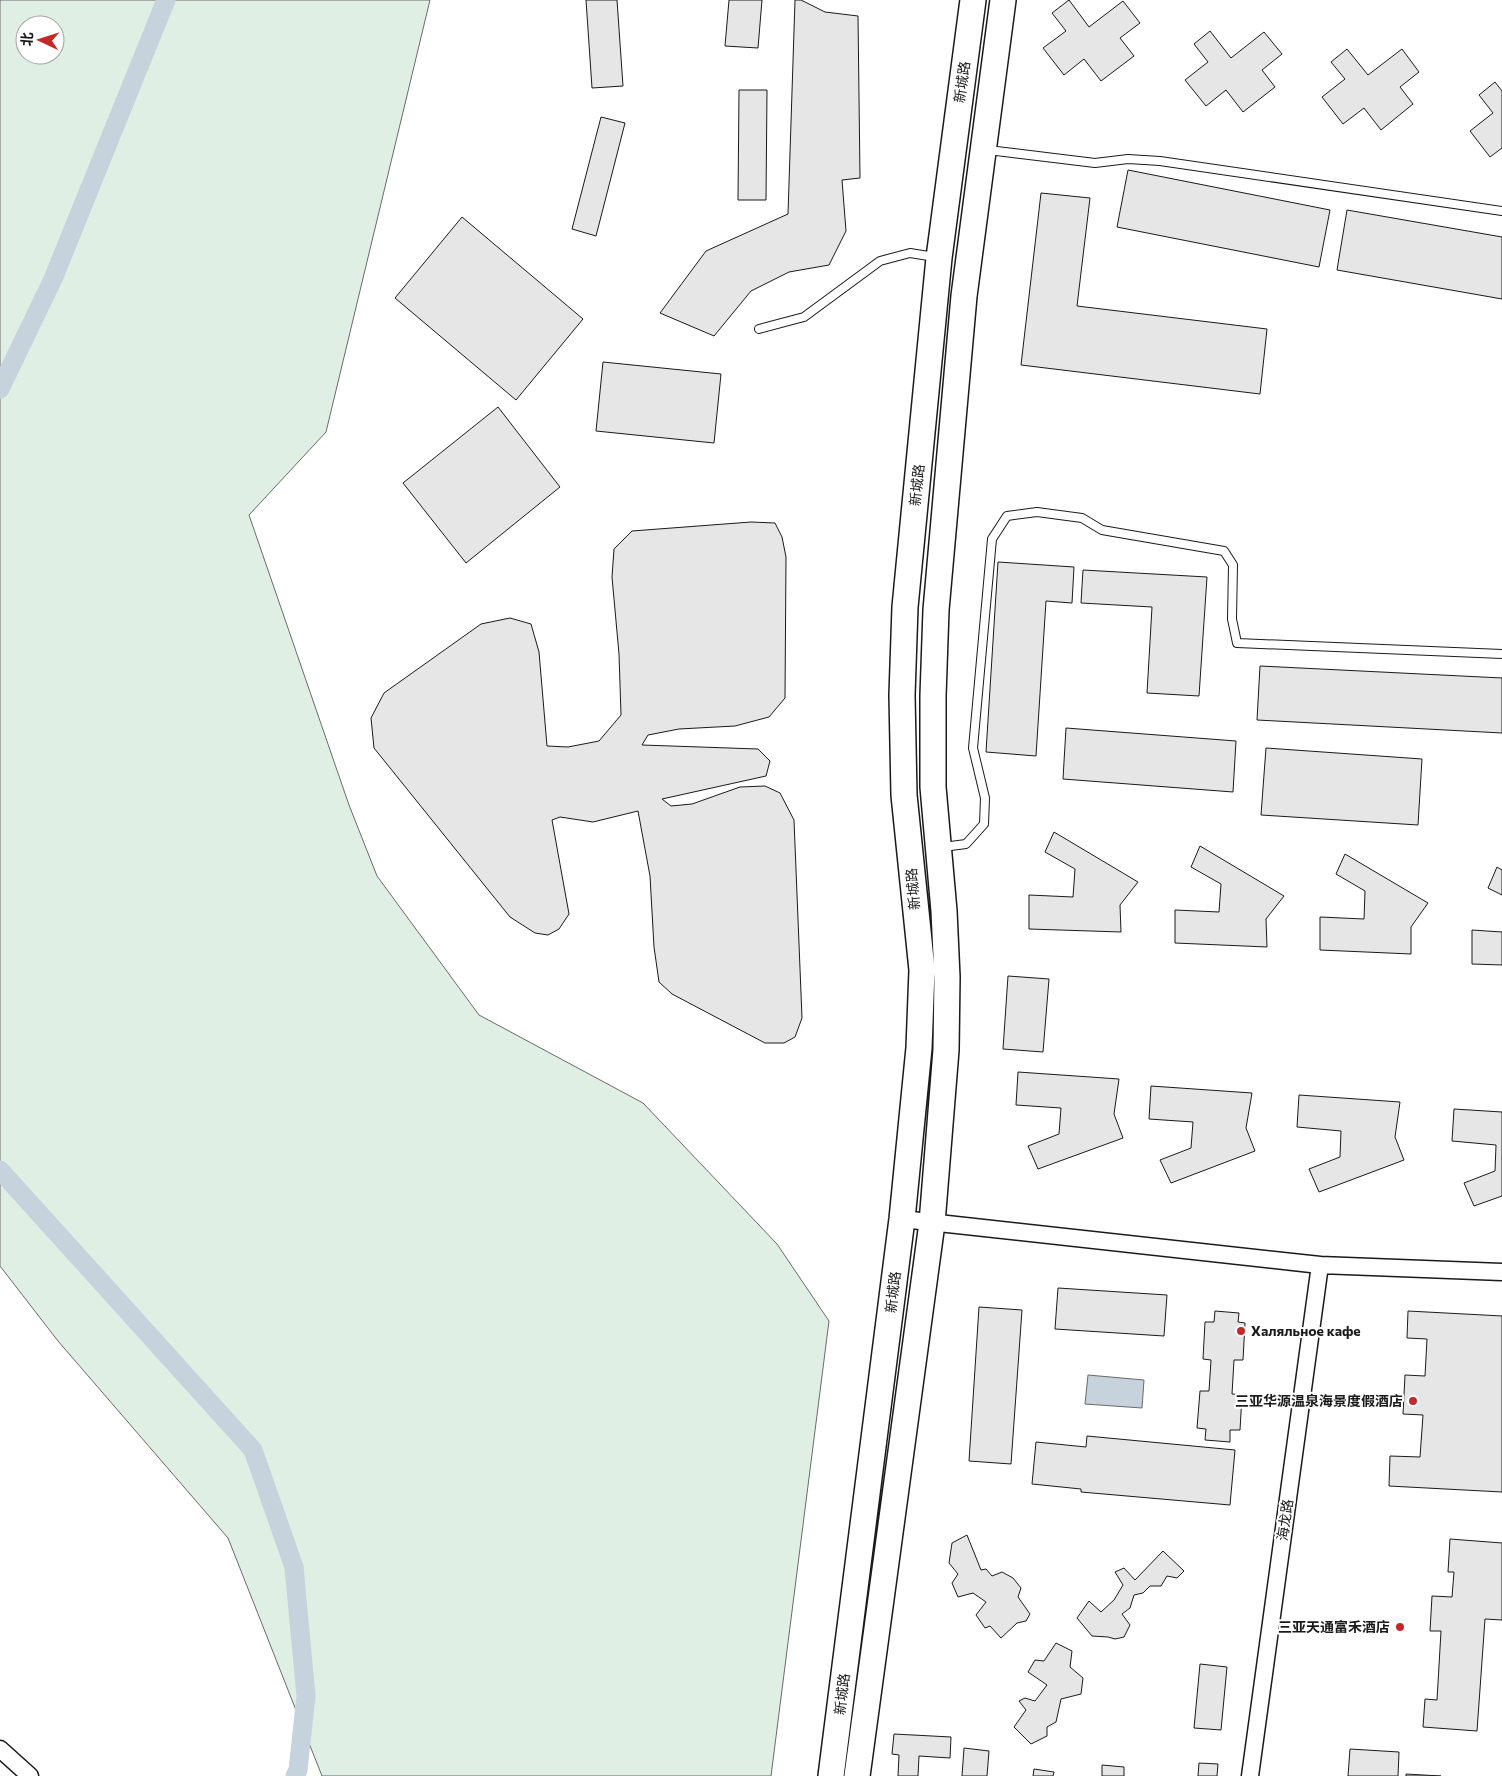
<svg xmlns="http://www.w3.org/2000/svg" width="1502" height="1776" font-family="Commissioner,'Noto Sans SC',sans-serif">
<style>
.green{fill:#e0efe3;stroke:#6a6a6a;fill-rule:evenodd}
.water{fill:#c6d2dc;stroke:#6a6a6a}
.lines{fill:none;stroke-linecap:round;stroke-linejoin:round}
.canal{stroke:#c6d2dc;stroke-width:19}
.building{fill:#e6e6e6;stroke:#1a1a1a}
.service-casing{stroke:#1a1a1a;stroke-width:10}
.minor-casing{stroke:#1a1a1a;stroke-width:19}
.primary-casing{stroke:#1a1a1a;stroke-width:28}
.service{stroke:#fff;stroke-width:8}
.minor{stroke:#fff;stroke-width:16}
.primary{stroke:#fff;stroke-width:25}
.poi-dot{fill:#c62828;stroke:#fff;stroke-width:2}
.labels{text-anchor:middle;stroke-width:4;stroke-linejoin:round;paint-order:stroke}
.street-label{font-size:14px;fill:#1a1a1a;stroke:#fff}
.poi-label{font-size:14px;font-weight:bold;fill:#1a1a1a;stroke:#fff;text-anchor:end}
</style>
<rect width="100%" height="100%" fill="#fff"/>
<!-- green -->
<path class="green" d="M0,0H430L326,432L249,515L349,805L377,876L479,1015L643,1103L777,1244L829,1321L771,1776H322L228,1538L58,1341L0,1266ZM25,25H55V55H25Z"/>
<!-- water -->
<path class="water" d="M1088,1375L1144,1380L1142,1408L1085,1404Z"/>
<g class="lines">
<!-- canal -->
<path class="canal" d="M0,389L53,279L166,0
M0,1170L253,1450L294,1567L306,1696L298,1770L295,1776"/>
</g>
<!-- building -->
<path class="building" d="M586,0H617L623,86L592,88Z
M729,0H762L758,48L725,46Z
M795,0H801L825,12L858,16L860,178L842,180L846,231L829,265L789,272L751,291L714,336L660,313L706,251L788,214Z
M1069,0L1089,27L1123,1L1140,23L1120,38L1134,56L1101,81L1084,59L1064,75L1043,48L1066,31L1052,13Z
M1210,31L1231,58L1264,32L1282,54L1262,70L1275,87L1243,112L1226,90L1206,106L1185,80L1208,62L1194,44Z
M1347,49L1368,75L1402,49L1419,72L1400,87L1413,104L1381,130L1364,108L1343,124L1322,97L1345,79L1331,62Z
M1495,82L1502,91V148L1490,157L1470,131L1493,113L1479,95Z
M739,90H767L766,200H738Z
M601,117L625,123L596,236L572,229Z
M1128,170L1330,210L1319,267L1117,227Z
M1041,193L1090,198L1077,306L1267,329L1260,394L1021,365Z
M1347,210L1502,237V299L1337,270Z
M462,217L583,319L516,400L395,298Z
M603,362L721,374L714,443L596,431Z
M498,407L560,487L466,563L403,483Z
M751,522L775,523L782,537L786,557L785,698L769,717L735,726L679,729L648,735L642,745L758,749L770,761L766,776L662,799L671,806L692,804L740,787L765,786L780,793L794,820L802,1018L795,1037L784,1043H765L672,994L659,982L654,947L650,876L638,811L593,822L560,817L552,820L569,914L559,929L548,935L535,933L510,917L374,748L371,718L384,693L481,624L510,618L531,624L539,652L547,746L568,747L599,741L621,715L619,654L612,577L614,549L632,531Z
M998,562L1074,567L1072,603L1046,601L1036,756L986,752Z
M1083,570L1207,577L1199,696L1147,693L1152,607L1081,603Z
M1260,666L1502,678V733L1257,720Z
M1066,728L1236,741L1233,792L1063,779Z
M1266,748L1422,759L1418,825L1261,815Z
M1054,832L1138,882L1120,905L1121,932L1029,929V895L1073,897L1075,869L1045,852Z
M1200,846L1284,896L1266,919L1267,947L1175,943V910L1219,912L1221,884L1191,867Z
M1345,854L1428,903L1411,927V954L1320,950V917L1364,919L1365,891L1336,874Z
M1497,867L1502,870V895L1488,888Z
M1472,930L1502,932V965L1472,964Z
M1008,976L1049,979L1043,1052L1003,1049Z
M1018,1072L1119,1079L1114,1114L1123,1138L1038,1169L1028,1146L1059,1134L1061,1108L1016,1105Z
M1151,1086L1252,1093L1246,1128L1255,1151L1171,1183L1160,1160L1191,1148L1193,1122L1149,1119Z
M1299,1095L1400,1102L1395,1137L1404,1160L1319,1192L1309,1169L1340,1157L1341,1131L1297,1127Z
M1454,1109L1502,1112V1196L1474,1206L1464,1183L1495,1171L1496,1145L1452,1141Z
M1058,1288L1167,1295L1164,1336L1055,1329Z
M979,1307L1022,1310L1011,1464L969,1461Z
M1215,1311L1239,1313L1238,1322L1245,1323L1243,1360H1234L1232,1394L1242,1395L1240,1430H1230V1442L1205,1440L1206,1429L1197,1428L1200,1391H1209L1211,1360L1203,1359L1205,1322H1214Z
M1408,1311L1502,1316V1492L1389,1486L1390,1456L1420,1457L1423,1415L1403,1414L1405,1375L1425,1376L1427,1339L1407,1338Z
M1087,1436L1235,1450L1230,1505L1081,1492V1489L1032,1484L1036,1442L1086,1447Z
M967,1535L981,1570L986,1569L992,1576L1002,1572L1013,1578L1021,1588L1018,1597L1030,1614L1026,1621L1017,1623L1001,1638L990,1626L985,1628L976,1615L986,1602L973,1593L958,1597L952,1583L958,1574L949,1563L952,1543Z
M1450,1539L1502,1543V1620L1485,1619L1477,1731L1423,1727L1425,1699L1437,1700L1441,1631H1430L1432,1596L1452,1597L1454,1572H1448Z
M1163,1551L1184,1571L1177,1578L1167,1576L1161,1586H1150L1143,1593L1134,1595L1130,1608L1122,1614L1130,1625L1124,1637L1115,1639L1108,1637L1092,1636L1077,1618L1089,1601L1101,1612L1114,1600L1123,1585L1115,1572L1124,1568L1135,1580Z
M1056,1643L1072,1651L1070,1667L1083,1678L1081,1694L1061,1699L1056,1722L1047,1727V1736L1031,1744L1014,1727L1026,1710L1019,1701L1025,1698L1035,1701L1047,1685L1028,1672L1035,1660L1044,1661Z
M1200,1664L1227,1667L1221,1730L1194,1728Z
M894,1734L951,1737L950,1758L919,1756L918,1776H898L899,1755L892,1754Z
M964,1748L989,1751L987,1776H962Z
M1350,1749L1399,1752L1398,1776H1348Z
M1199,1763L1218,1764L1217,1776H1198Z
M1102,1765L1124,1767V1776H1102Z
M1034,1769L1054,1772L1053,1776H1033Z
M1406,1774L1441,1776H1406Z"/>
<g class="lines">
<defs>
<path id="service" d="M988,150L1095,163L1128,159L1160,161L1502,211
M759,329L804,317L880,261L910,253L935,257
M943,847L966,844L984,824L985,798L973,748L992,539L1007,516L1037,512L1082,518L1102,530L1224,551L1233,565L1232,619L1237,643L1502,654"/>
<path id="minor" d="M902,1219L1320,1265L1502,1272
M0,1749L30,1776
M1250,1776L1320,1265"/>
<path id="primary" d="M831,1776L902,1219L919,1048L922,970L904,795L902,695L905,607L939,258L973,0
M857,1776L932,1223L946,1050L947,977L944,911L933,787V696L936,610L964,296L1003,0"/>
</defs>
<!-- service casing -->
<use href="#service" class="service-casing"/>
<!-- minor casing -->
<use href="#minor" class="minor-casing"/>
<!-- primary casing -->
<use href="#primary" class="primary-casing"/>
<!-- service -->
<use href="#service" class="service"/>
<!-- minor -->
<use href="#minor" class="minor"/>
<!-- primary -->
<use href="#primary" class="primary"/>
</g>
<!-- markers -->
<g class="poi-dot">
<circle cx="1241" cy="1331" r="5"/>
<circle cx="1413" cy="1401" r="5"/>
<circle cx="1400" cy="1627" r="5"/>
</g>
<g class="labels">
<!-- street labels -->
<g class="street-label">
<text transform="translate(962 82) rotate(-82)" y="5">新城路</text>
<text transform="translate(917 485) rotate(-84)" y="5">新城路</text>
<text transform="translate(913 889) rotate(-95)" y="5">新城路</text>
<text transform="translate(893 1292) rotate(-83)" y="5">新城路</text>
<text transform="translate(1285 1520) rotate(-82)" y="5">海龙路</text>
<text transform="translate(842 1694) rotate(-83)" y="5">新城路</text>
</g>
<!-- poi labels -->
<g class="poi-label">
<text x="1251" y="1336" text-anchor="start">Халяльное кафе</text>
<text x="1403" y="1406">三亚华源温泉海景度假酒店</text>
<text x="1390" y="1632">三亚天通富禾酒店</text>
</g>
</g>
<!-- north arrow -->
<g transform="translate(40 40) rotate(274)"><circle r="24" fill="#ffffff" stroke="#a3a3a3"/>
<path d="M0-4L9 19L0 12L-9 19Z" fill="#c62828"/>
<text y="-8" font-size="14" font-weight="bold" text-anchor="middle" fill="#1a1a1a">北</text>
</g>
</svg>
